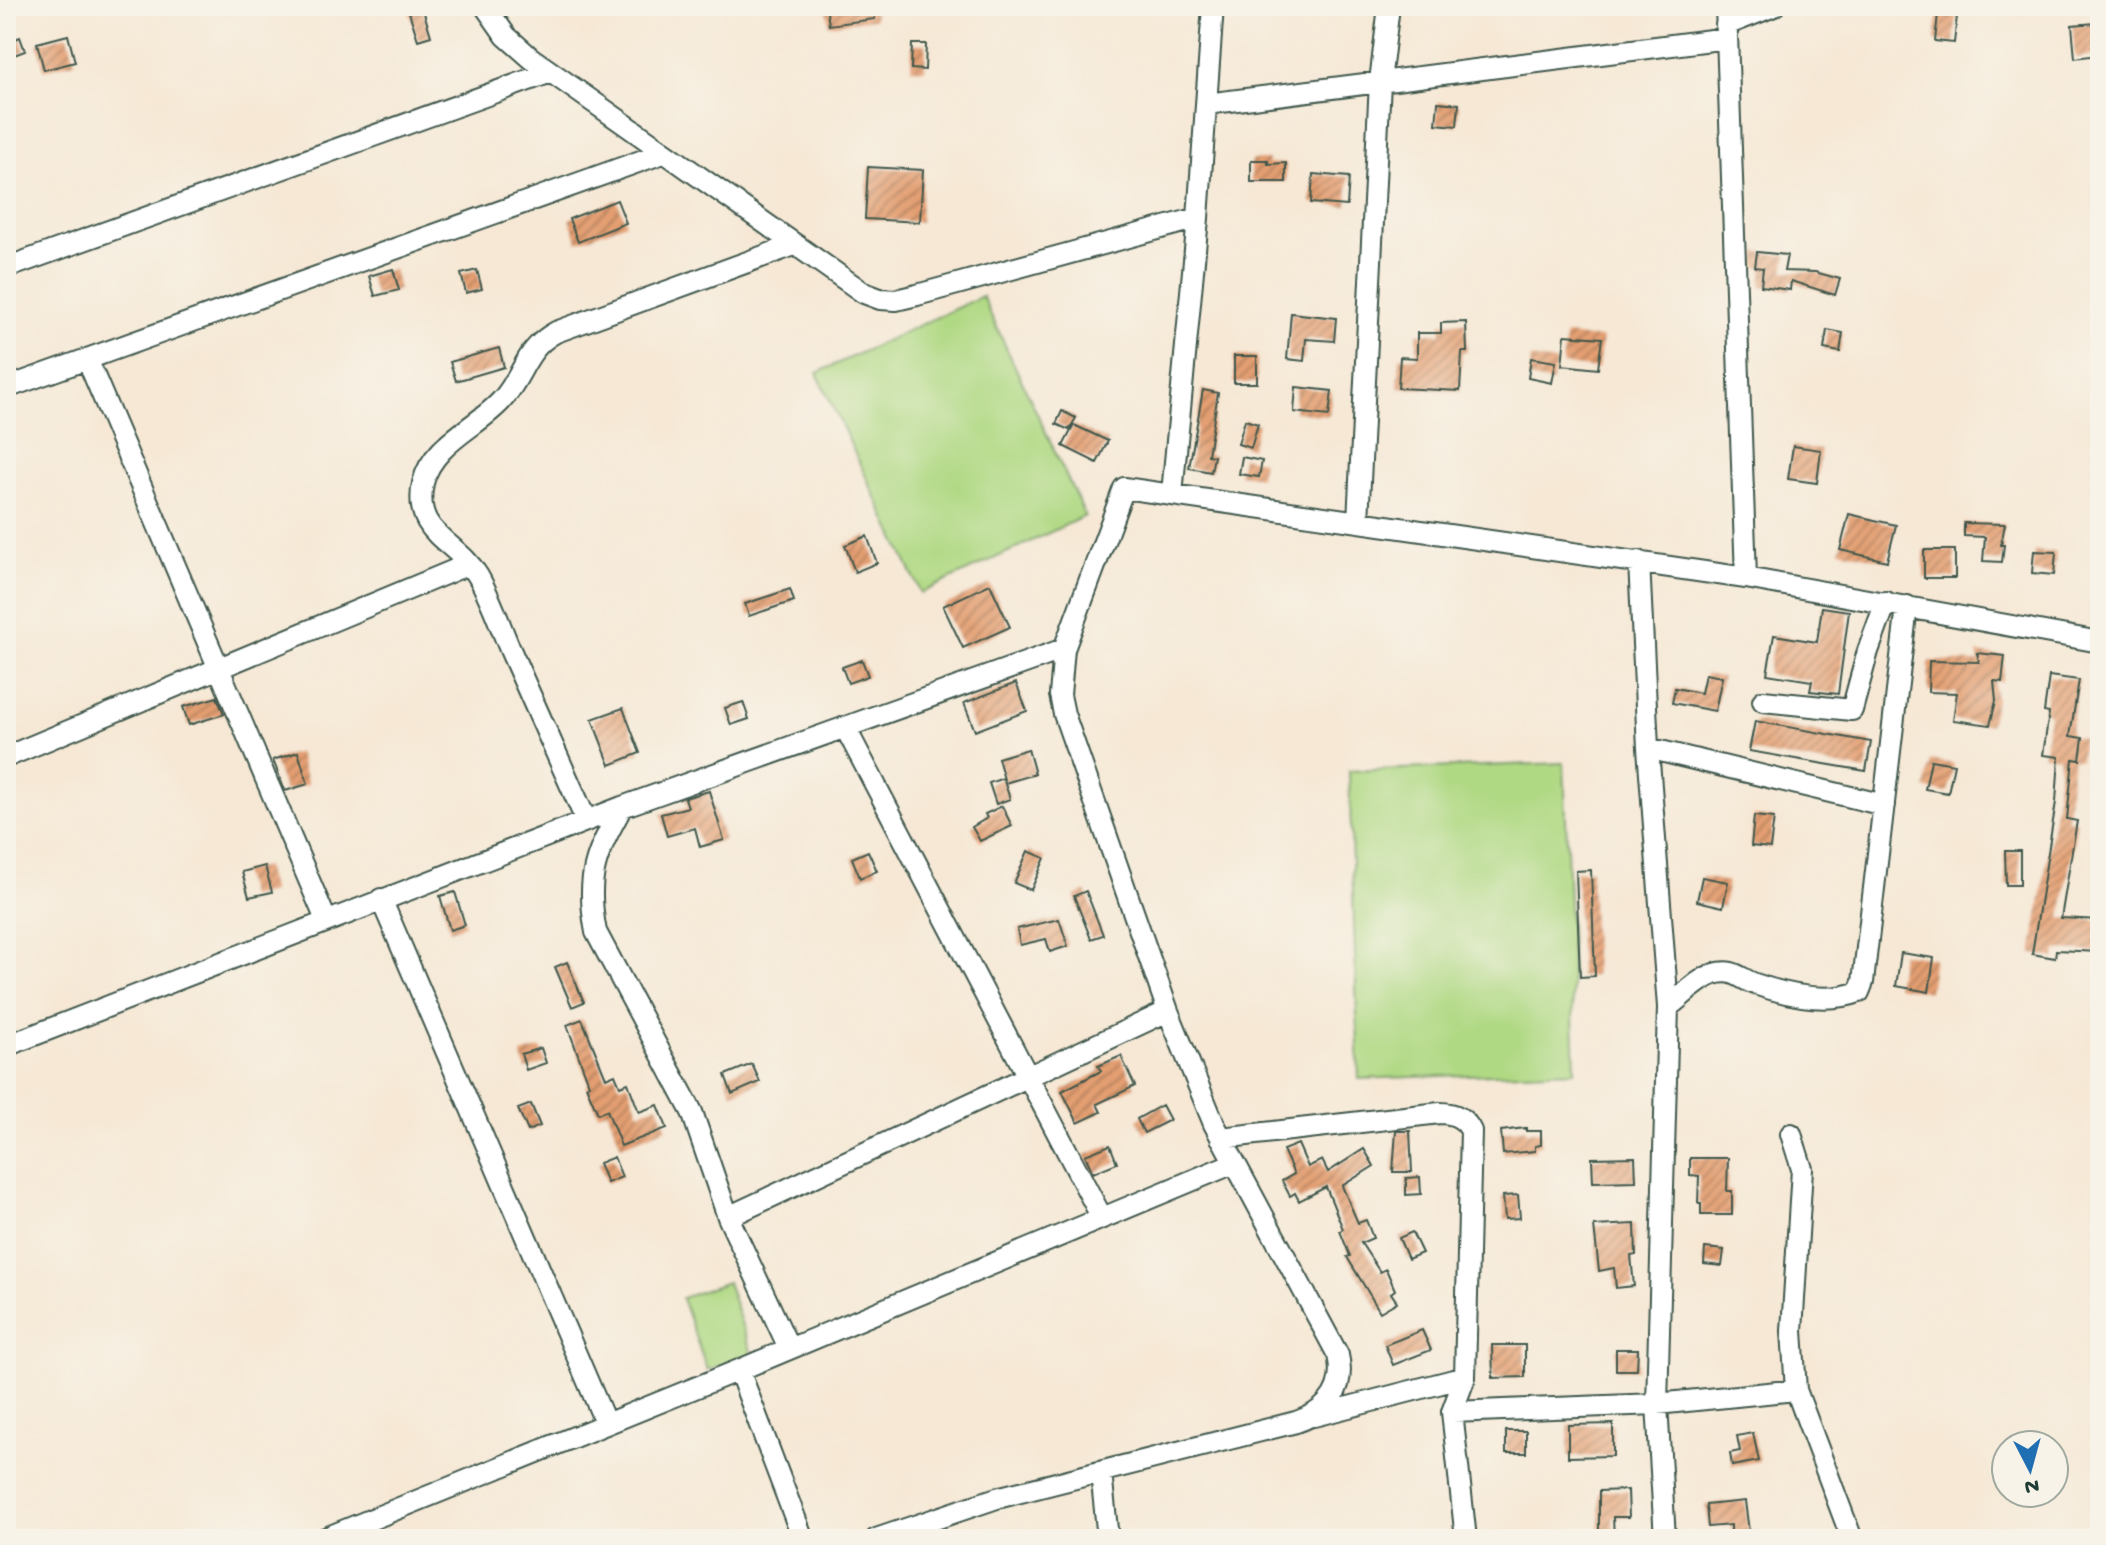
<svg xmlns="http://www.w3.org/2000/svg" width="2106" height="1545" font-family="'Gochi Hand',sans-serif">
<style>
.garden{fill:#b0d984;stroke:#688b5c;stroke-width:2}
.building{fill:url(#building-hatch)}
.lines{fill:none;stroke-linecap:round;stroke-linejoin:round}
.minor-casing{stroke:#3f574c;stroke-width:24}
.minor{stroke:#fff;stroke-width:20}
</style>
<defs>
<pattern id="building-hatch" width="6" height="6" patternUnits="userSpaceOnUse" patternTransform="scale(2)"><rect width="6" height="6" fill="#e39e71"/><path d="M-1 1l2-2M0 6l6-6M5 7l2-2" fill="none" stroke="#b7825e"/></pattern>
</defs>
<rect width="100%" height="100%" fill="#f7f3e8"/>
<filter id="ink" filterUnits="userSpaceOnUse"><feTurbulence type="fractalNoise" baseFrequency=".0125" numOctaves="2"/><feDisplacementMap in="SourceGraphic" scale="16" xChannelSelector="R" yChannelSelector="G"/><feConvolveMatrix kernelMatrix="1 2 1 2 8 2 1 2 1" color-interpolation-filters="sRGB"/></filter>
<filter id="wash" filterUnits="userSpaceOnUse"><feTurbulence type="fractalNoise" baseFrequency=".006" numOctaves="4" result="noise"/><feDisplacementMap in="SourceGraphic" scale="32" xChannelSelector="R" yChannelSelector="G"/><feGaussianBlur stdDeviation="1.8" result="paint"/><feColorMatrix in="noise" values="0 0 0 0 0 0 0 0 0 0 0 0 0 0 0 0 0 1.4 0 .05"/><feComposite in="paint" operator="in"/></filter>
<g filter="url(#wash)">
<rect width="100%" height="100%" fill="#f6e8d5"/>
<!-- garden -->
<path class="garden" d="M982,296L1085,516L921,593L817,373Z
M1564,763L1575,1071L1359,1079L1349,771Z
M727,1282L752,1354L707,1370L682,1298Z"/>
<g id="blocks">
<!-- building -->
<path class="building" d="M407,6H422L431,36L418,40Z
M826,6H874L875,19L829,25Z
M1938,14L1957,16L1954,43L1935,41Z
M2096,23L2099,55L2075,58L2072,25Z
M68,35L75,62L44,70L37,43Z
M20,37L25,51L6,58V43Z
M912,44H926L925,70L911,69Z
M1438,102L1459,104L1457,126L1436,124Z
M1251,160H1268V164L1286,163V182H1251Z
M868,167L923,170L920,222L865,219Z
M1313,174L1349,177L1347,206L1311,203Z
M617,200L626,223L578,242L569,219Z
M1757,252L1787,255L1784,271L1815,272L1840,279L1835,295L1791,281L1790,290L1761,286L1763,268L1755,267Z
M393,269L399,290L375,296L369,276Z
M477,270L482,289L466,293L461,274Z
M1291,313L1336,318L1334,341L1306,339L1304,361L1287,359Z
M1466,322L1467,352H1462L1460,391L1398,388L1400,357L1417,358V333H1441V323Z
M1827,330L1843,333L1840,352L1824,349Z
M1565,335L1602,338L1598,369L1562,365Z
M499,348L504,367L456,381L450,362Z
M1234,356H1257V383H1234Z
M1531,358L1556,362L1552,383L1528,378Z
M1296,387L1332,391L1329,416L1294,412Z
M1203,390L1218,393L1208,455L1214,456L1211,472L1189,468Z
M1062,411L1076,418L1069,430L1056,424Z
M1245,420L1258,424L1251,448L1238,444Z
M1074,425L1108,441L1097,463L1063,446Z
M1793,446L1821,450L1817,483L1788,479Z
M1242,457L1262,461L1259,477L1239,474Z
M1849,514L1896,525L1887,561L1840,550Z
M1964,523L2005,524L2001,545H2004L2002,562L1983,561L1985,537L1964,536Z
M867,536L877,563L855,572L845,545Z
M1924,550H1955V578H1924Z
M2034,551L2056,552L2054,575L2032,573Z
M990,584L1010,627L963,648L943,606Z
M790,589L794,601L749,616L745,604Z
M1822,607L1849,611L1838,694L1810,691L1812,681L1767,674L1774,635L1817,642Z
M1977,653L2005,656L2002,682L1994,681L1996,701L1990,725L1953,720L1957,693L1928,692L1929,661L1979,662Z
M862,660L868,676L848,683L842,667Z
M1705,674L1722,677L1715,711L1672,703L1675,688L1701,693Z
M2049,676L2079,680L2070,736L2083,738L2080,760L2073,759L2067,819L2077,821L2061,918L2100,920V952L2056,950L2055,958L2032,954L2056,802L2059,757L2043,755L2049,713L2044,712Z
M1016,683L1027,711L975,731L964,703Z
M217,697L224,714L189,725L183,707Z
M743,702L749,719L731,725L725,708Z
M623,708L640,753L610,765L592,719Z
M1755,721L1871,742L1866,771L1749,751Z
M1028,749L1035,774L1005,783L998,758Z
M298,752L308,784L285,791L273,760Z
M1931,760L1954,764L1948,793L1925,789Z
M1003,778L1010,799L996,804L989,783Z
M709,791L724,840L700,847L695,828L667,836L661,814L688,807L685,798Z
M1002,806L1012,826L980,841L972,827L987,818L985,814Z
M1754,816L1774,818L1770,848L1751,846Z
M868,851L877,871L860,878L852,858Z
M1028,851L1045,858L1031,890L1014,883Z
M2005,851H2020V885H2006Z
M265,866L272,892L249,897L242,872Z
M1591,870L1595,976L1580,977L1576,871Z
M1702,877L1728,882L1723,907L1697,901Z
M1086,891L1103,935L1091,939L1074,896Z
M455,892L465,925L450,930L440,896Z
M1059,919L1068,946L1050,952L1046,939L1020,945L1017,929Z
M1901,953L1934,958L1929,992L1896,986Z
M567,962L584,1002L572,1007L555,967Z
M582,1019L606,1078L615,1074L620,1086L628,1083L639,1112L658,1105L667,1128L621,1146L607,1110L598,1114L586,1086L589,1084L567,1025Z
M541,1048L546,1063L526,1070L521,1054Z
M1121,1056L1135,1086L1097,1104L1101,1112L1078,1123L1062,1091L1101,1071L1098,1066Z
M752,1064L760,1082L732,1094L725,1075Z
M531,1104L540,1126L528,1131L518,1109Z
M1162,1105L1170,1120L1144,1133L1137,1119Z
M1526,1128V1131H1541V1145L1535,1146V1151L1503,1154L1501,1131Z
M1396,1131H1410L1412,1172H1393Z
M1298,1144L1308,1167L1322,1160L1328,1172L1364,1149L1374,1166L1342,1186L1358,1223L1366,1220L1373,1238L1361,1243L1380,1272L1386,1269L1395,1290L1391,1293L1397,1302L1380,1312L1347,1257L1350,1256L1340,1231L1343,1229L1326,1187L1299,1201L1295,1193L1290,1196L1282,1181L1294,1174L1283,1150Z
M1110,1145L1117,1163L1093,1173L1085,1155Z
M614,1157L622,1177L607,1183L599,1163Z
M1635,1157L1636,1181L1593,1182L1592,1158Z
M1690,1158H1728L1727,1191H1732V1215H1701V1203H1698L1699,1176L1690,1175Z
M1420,1177L1421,1194L1406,1195V1178Z
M1518,1195L1520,1218L1505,1219L1503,1196Z
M1635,1224L1636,1255L1631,1256L1634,1286L1616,1288L1614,1268L1599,1271L1594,1226Z
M1412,1232L1422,1253L1408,1259L1399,1238Z
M1705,1248L1724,1250L1722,1266L1704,1264Z
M1422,1330L1431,1350L1393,1365L1385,1345Z
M1492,1345H1525V1377L1493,1378Z
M1616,1349H1638L1637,1370H1616Z
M1613,1424V1456L1568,1457V1425Z
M1506,1431H1526V1453H1506Z
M1753,1433L1759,1461L1732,1466L1730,1453L1740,1451L1737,1436Z
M1628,1490L1629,1517H1613L1614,1539H1599V1491Z
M1745,1501L1750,1539H1731V1525L1708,1527L1706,1505Z"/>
</g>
</g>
<g filter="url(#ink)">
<use href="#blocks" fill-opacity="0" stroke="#3f574c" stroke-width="2"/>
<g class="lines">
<defs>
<path id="minor" d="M485,6L506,36L531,58L864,293L880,299L896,300L917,295L1198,218
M1726,6L1746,578
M1726,25L1774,6
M1206,104L1727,38
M6,268L551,72
M87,359L326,920
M6,388L663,153
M1172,494L1198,218L1213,6
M1358,521L1380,82L1389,6
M1639,561L1648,748L1668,1007L1657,1404L1665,1539
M1763,701L1852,710L1868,651L1886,602
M845,727L1102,1218
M1648,748L1884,805
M6,757L469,564
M622,807C596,854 585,876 596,932L692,1112L728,1217L789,1348
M586,820C561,765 537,709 512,654C501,629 492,600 478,576C457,540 412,535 423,483C432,444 476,428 501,401C524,376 524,349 556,332L794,245
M381,899L606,1424
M1668,1007C1682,997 1698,979 1714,974C1735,968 1738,978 1755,984C1787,995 1827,1004 1859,992L1863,982L1907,606
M6,1046L622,807L1064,649
M1791,1134L1802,1169L1792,1331L1796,1390L1852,1539
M1221,1138L1440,1113C1454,1113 1465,1118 1471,1131L1465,1377L1452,1412L1466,1539
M728,1217L1168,1011
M739,1370L803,1539
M1452,1412L1657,1404L1796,1390
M1314,1416L1465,1377
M1101,1472L1108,1539
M323,1539L739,1370L1234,1163
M876,1539L997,1498L1296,1422C1328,1411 1346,1389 1338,1355L1214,1124L1168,1011L1064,714L1060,695L1064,649L1124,488L1746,578L2100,642"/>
</defs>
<!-- minor casing -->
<use href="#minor" class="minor-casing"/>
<!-- minor -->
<use href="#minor" class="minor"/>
</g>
</g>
<!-- margin -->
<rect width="2106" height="1545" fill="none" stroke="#f7f3e8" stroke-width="32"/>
<!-- north arrow -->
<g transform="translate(2030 1469) rotate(174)"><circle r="38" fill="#f7f3e8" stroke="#a1aaa0" stroke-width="2"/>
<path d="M0-6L14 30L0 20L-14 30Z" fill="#1f6fb2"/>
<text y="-12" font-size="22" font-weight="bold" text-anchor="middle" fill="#1f3d34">N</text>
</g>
</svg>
